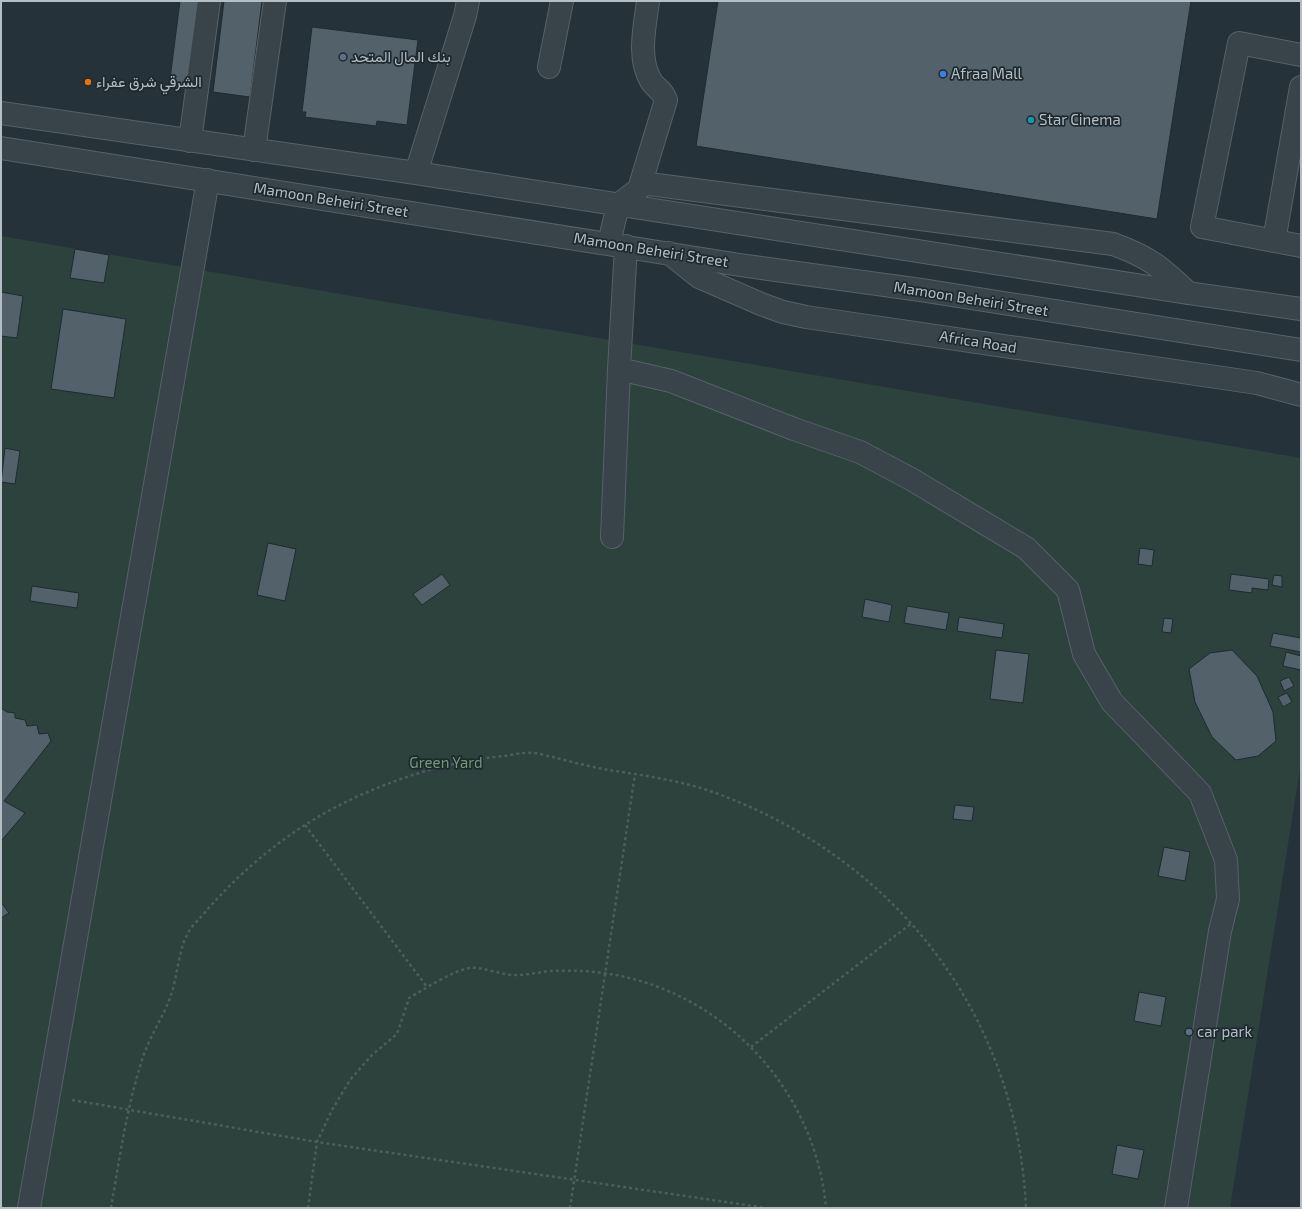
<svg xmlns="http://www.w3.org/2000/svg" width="1302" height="1209" font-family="'Exo 2',Vazirmatn,sans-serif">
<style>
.green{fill:#2d413d}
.building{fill:#53616a;stroke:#202a31}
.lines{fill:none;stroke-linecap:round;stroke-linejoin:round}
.minor-casing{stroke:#576168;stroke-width:24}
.path{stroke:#4c5e5c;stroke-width:2.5;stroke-dasharray:3 3;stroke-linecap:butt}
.minor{stroke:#39434a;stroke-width:22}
.service-dot{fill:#5c6f8a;stroke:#1e282f;stroke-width:1.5}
.shop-dot{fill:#3f7fe0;stroke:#1e282f;stroke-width:1.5}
.food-dot{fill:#e8710a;stroke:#1e282f;stroke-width:1.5}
.culture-dot{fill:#0f9aa8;stroke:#1e282f;stroke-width:1.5}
.labels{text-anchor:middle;stroke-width:3.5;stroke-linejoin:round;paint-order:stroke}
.poi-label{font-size:15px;fill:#b4bec5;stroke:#1e282f;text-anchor:start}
.street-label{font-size:15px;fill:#b4bec5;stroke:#1e282f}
.park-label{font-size:15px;fill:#759976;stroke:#1e282f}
</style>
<rect width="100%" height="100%" fill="#263239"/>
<!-- green -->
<path class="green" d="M1,236L1301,458V763L1230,1208H1Z"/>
<!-- building -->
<path class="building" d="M180,1H199L187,90L169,87Z
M224,1H262L250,97L213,92Z
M718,1H1191L1157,219L696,146Z
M312,27L418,40L407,125L377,121L376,126L305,117L306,112H302Z
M75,249L109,255L104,283L70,278Z
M1,292L23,296L17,338L1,336Z
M63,309L126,319L114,398L51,389Z
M5,448L20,451L15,484L1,482Z
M268,543L296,549L285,601L257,595Z
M1140,548L1154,550L1152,566L1138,564Z
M442,574L450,585L422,605L413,594Z
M1231,574L1269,579L1268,590L1252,588V593L1229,590Z
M1274,575L1282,576V587L1272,585Z
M32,586L79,593L77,608L30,601Z
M865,599L892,605L889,622L862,617Z
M907,606L949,613L946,630L904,623Z
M959,617L1004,624L1002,638L957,631Z
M1164,618L1173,619L1171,633L1162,632Z
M1273,633L1301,638V652L1270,646Z
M996,650L1029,654L1023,703L990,699Z
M1232,650L1257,676L1273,712L1276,741L1258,756L1236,760L1212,737L1195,702L1189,669L1210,653Z
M1286,652L1301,656V670L1283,666Z
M1289,677L1294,686L1284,691L1280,681Z
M1287,693L1292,702L1283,707L1278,697Z
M1,708L7,712L15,713V718L25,720L27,726L37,725L39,734L48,733L51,741L4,801L25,813L1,841Z
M955,805L974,807L972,821L953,819Z
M1164,847L1190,852L1185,881L1158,876Z
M1,902L9,913L1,918Z
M1139,992L1166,997L1161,1026L1134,1021Z
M1117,1145L1144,1150L1138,1179L1112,1174Z"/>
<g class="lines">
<defs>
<path id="minor" d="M1301,55L1239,43L1202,227L1301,246
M549,67L562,1
M1,113L416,173L1188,293L1301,309
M190,141L209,1
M1,148L740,265L921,290L1301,350
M254,150L275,1
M416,173L465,16L468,1
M641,183L1113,244C1149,257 1161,267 1188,293
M1274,241L1301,87
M609,243L618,205L639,189L666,100C662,89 656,89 651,81C637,57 645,27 648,1
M669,253L699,277L761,304L783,312L806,317L1257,383L1301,395
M619,369L671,381L794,429L860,452L911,479L1026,548L1068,590L1084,654L1112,702L1200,793L1226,860L1228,899L1220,931L1176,1208
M612,537L619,369L626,246
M29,1208L208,180"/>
</defs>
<!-- minor casing -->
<use href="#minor" class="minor-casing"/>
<!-- path -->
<path class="path" d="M305,825L427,987
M751,1047L912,923
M72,1100L317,1142L767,1208
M111,1208C120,1156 127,1104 144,1054C151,1034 164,1016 171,995C177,978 179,948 188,933C192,925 201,918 206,911C242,870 285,834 334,808C388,780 444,762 504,756C513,755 523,752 532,753C539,753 547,756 553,757C572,762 591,767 609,770C647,776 685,781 721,795C899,862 1017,1017 1026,1208
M308,1208L317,1142L332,1110L350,1080L372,1055L397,1034L409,998C424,989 453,971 469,968C483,966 502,976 517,975C528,975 539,972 550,971C572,970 595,971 616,975C730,997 816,1094 826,1208
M570,1208L635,774"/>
<!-- minor -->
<use href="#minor" class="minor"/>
</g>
<!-- markers -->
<g class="service-dot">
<circle cx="343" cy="57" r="4"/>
<circle cx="1189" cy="1032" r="4"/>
</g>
<circle class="shop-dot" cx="943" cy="74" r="4"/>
<circle class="food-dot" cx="88" cy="82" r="4"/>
<circle class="culture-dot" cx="1031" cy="120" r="4"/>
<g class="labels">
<!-- poi labels -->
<g class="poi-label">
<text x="351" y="62">بنك المال المتحد</text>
<text x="951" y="79">Afraa Mall</text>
<text x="96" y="87">الشرقي شرق عفراء</text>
<text x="1039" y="125">Star Cinema</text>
<text x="1197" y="1037">car park</text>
</g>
<!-- street labels -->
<g class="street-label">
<text transform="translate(331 200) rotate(9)" y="5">Mamoon Beheiri Street</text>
<text transform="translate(651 250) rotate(9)" y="5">Mamoon Beheiri Street</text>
<text transform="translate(971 299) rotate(9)" y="5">Mamoon Beheiri Street</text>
<text transform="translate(978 342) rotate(9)" y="5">Africa Road</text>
</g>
<!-- park labels -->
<g class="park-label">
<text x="446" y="768">Green Yard</text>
</g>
</g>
<!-- border -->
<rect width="1302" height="1209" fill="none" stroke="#b4bec5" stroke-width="4"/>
</svg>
